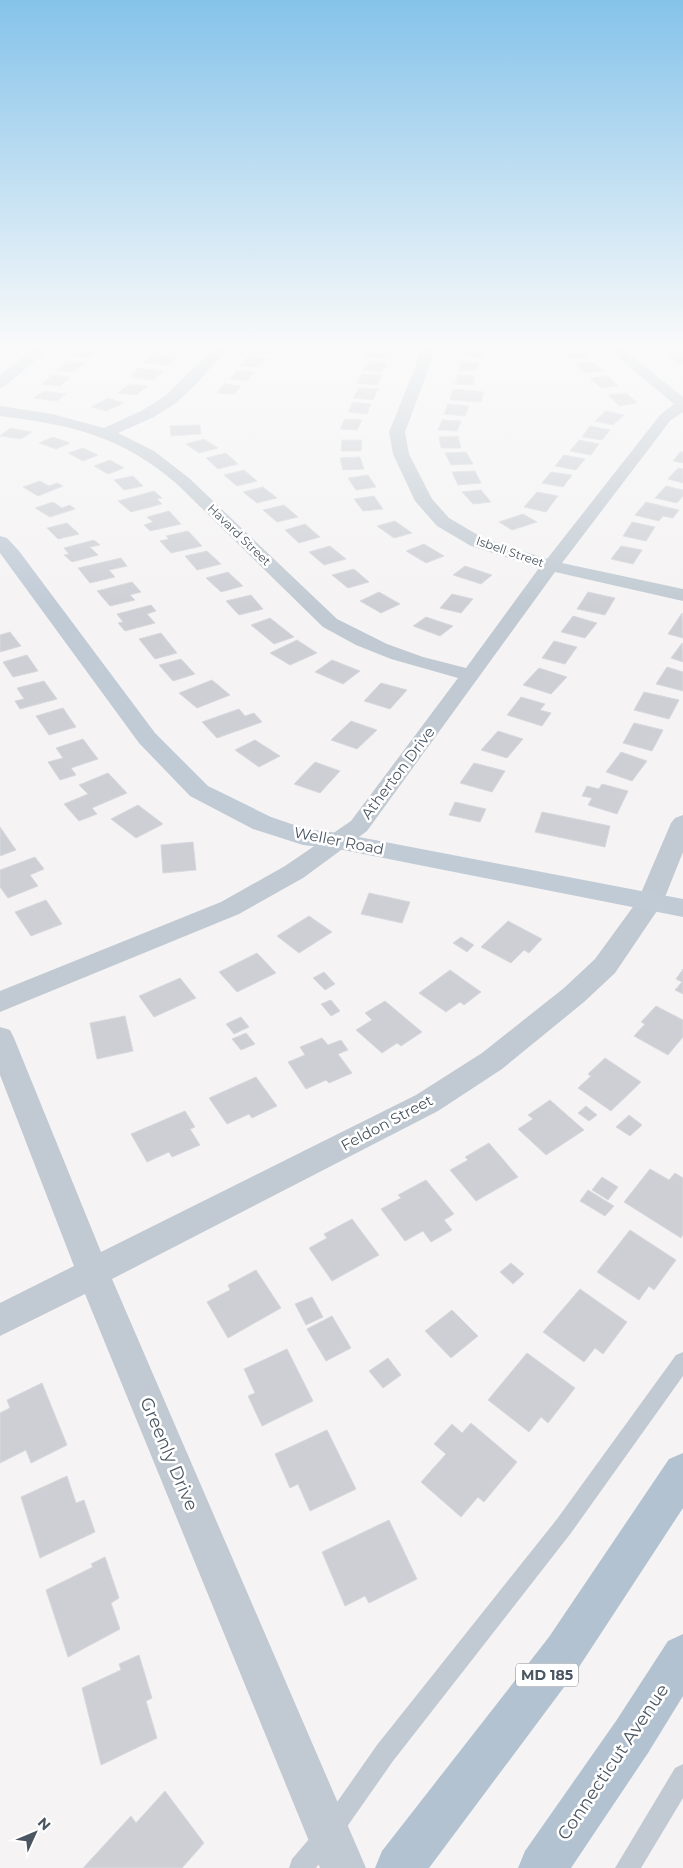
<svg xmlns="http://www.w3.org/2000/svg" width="683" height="1868" font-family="Montserrat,sans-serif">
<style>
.building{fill:#cdcfd5;stroke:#d7d9de}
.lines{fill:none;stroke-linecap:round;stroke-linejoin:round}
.lane{fill:#c1cad2;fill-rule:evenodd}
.street{fill:#c1cad2;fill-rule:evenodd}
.secondary{fill:#c1cbd6;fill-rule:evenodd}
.primary{fill:#b3c2d1;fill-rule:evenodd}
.labels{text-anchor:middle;stroke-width:5;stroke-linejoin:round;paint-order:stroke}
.far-street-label{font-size:12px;fill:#4a5661;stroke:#fff}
.shield{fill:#fff;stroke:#808990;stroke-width:1}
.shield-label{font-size:14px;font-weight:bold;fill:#4a5661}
.street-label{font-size:15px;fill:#4a5661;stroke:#fff}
.near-street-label{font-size:18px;fill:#4a5661;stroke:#fff}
</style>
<rect width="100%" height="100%" fill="#f5f3f3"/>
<!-- building -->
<path class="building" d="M168,346H188L181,352L164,350Z
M258,346H277L271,354L252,353Z
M647,346H666L669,349L652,350Z
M83,347L100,349L90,358L72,356Z
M368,347L395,350L389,359L362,356Z
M465,348H483L482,357L464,356Z
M578,349L588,357L571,359L561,350Z
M683,353V363L678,364L667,355Z
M152,354L177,356L169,365L143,363Z
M248,356L267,358L260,367L241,366Z
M68,361L85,363L74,372L57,370Z
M370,361L388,363L382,372L363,370Z
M461,361L479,363L476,371L458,370Z
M592,362L603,371L586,373L576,364Z
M139,368L163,371L154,380L130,377Z
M237,371L254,372L247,381L230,379Z
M362,374L382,375L377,385L357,383Z
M52,375L70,377L60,386L42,384Z
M458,375L475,376L473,385L455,384Z
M608,376L618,386L601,388L590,378Z
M130,384L148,386L136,395L118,393Z
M224,384L241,386L234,394L217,393Z
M359,388L378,389L373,400L353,398Z
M453,389L484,392L481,402L450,400Z
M44,391L66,394L57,401L34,398Z
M626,393L637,403L619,406L608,395Z
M108,398L124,403L106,411L91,407Z
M353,402L371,404L367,414L348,412Z
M448,404L469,406L465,416L444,414Z
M606,411L624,415L613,425L595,421Z
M345,419L362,420L357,430L340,429Z
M442,420L461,421L457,431L438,430Z
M200,425L201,434L171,436L170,426Z
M590,426L610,430L602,440L582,437Z
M10,428L32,432L21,439L0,436Z
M458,436L461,448H441L439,437Z
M53,437L70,443L56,449L39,443Z
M204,439L218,448L199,453L186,444Z
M342,440H362L361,451H341Z
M579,440L599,444L591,455L570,451Z
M83,448L98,455L83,461L68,453Z
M466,452L473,464L451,465L445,453Z
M680,452H683V463L673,461Z
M226,453L238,464L218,469L206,458Z
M564,455L585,459L576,470L555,466Z
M360,457L364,469L343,470L340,458Z
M110,460L124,468L108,474L94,466Z
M678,468L683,469V483L668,479Z
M244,470L257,481L237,486L224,475Z
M475,471L481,483L458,485L452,472Z
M551,472L572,475L563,487L542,483Z
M368,475L376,487L356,490L348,478Z
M133,476L143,486L124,490L114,480Z
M40,481L49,486L57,483L63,486L38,496L23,487Z
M666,486L683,490V496L677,503L655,498Z
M263,487L277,498L257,503L243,492Z
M481,490L491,502L473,504L462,492Z
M154,491L162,498L157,499L162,504L131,512L118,501Z
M537,492L558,496L546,512L524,507Z
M374,496L383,509L363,511L354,499Z
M53,502L62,508L70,505L75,509L50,517L35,508Z
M646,502L679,510L673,518L663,516L659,521L635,515Z
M284,505L298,517L277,522L263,510Z
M169,511L181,524L150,531L144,525L153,522L147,517Z
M523,514L537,522L512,530L499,522Z
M395,521L412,533L394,538L377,526Z
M632,522L655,527L646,541L623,536Z
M67,523L79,534L58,539L47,528Z
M305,524L320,537L299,543L285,530Z
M188,531L202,546L171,553L160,541L169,539L166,536Z
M94,540L100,545L90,547L98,555L72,562L64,555L69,554L64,548Z
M424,544L444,556L426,563L406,551Z
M330,546L346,559L324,565L309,552Z
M621,546L642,550L633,564L611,559Z
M207,551L221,564L197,570L185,556Z
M121,558L127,566L109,570L115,577L90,583L78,568Z
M465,566L492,575L481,584L453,575Z
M354,569L369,582L348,588L332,575Z
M228,572L243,586L221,592L206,578Z
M132,582L141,592L130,595L135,600L110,606L97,591Z
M379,592L400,604L381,613L360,601Z
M588,592L615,598L605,615L577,609Z
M452,594L473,599L461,613L440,608Z
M251,595L263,609L239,615L226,601Z
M151,605L156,611L147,614L155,623L125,631L118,623L123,622L117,614Z
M682,613L683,638L668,634Z
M573,616L597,623L585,638L561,632Z
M426,617L453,626L440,636L413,626Z
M270,618L294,637L274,644L251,625Z
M10,632L21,646L0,652V635Z
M161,633L177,653L155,659L139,639Z
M297,640L317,653L290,665L270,653Z
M554,641L577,647L565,664L542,658Z
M682,643L683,662L671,658Z
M27,655L38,671L13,677L3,662Z
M181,659L195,674L173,681L159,665Z
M332,660L360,671L343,684L315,672Z
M667,667L683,672V691L656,684Z
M539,668L567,677L551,694L523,685Z
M212,680L230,695L197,708L179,693Z
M44,681L57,699L20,709L15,701L24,699L17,688Z
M381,683L407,690L390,709L364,701Z
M644,692L679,700L669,719L634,710Z
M521,697L545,704L540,710L551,713L542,726L507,715Z
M63,708L76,727L49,735L36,716Z
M239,709L245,716L254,713L262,722L217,738L202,722Z
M351,721L377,730L357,749L331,740Z
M634,723L663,730L652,751L623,743Z
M498,731L523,739L507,758L481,750Z
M83,739L98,759L71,768L76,775L60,780L48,762L63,758L56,748Z
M255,740L280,756L259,767L235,750Z
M621,752L647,761L632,781L606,772Z
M315,762L340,771L320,793L294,784Z
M474,763L505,771L492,792L460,783Z
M108,773L127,793L92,808L97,814L79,821L64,804L88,794L79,785Z
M602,784L628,791L617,814L588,805L592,798L582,796L587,786L599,789Z
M455,802L486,809L480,822L449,815Z
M138,805L163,824L136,838L111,819Z
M542,812L610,826L605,847L535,832Z
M0,827L16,850L0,856Z
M193,842L196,870L163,873L161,845Z
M35,857L44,869L30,875L38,886L8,898L0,887V870Z
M369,893L410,902L402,923L361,914Z
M46,900L62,924L31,936L15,912Z
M309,916L332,932L299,953L277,936Z
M508,921L542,939L529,953L524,950L511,963L481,947Z
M461,937L474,945L467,952L453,943Z
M257,953L276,973L237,992L219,972Z
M683,969V994L675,990L682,982L676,979Z
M450,970L481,992L464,1005L460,1002L446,1012L419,993Z
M324,972L335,984L325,990L313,978Z
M180,978L196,998L154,1017L139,996Z
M331,1000L340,1011L331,1016L321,1004Z
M385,1001L422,1032L401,1046L397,1043L382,1053L356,1030L372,1020L365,1013Z
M656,1006L683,1020V1037L668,1055L634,1036L645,1024L641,1022Z
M125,1016L133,1051L97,1059L90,1023Z
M241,1017L249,1027L234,1034L226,1024Z
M246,1033L255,1044L241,1050L232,1039Z
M322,1038L328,1045L341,1040L348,1050L338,1054L352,1073L329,1083L326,1080L306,1089L288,1062L305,1055L300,1047Z
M605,1058L641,1082L611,1111L578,1088L591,1076L588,1074Z
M256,1077L277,1106L252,1118L249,1114L227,1124L209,1098Z
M550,1100L584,1130L546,1155L518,1129L533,1119L528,1115Z
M586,1106L597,1115L589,1121L578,1113Z
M185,1111L195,1127L190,1129L200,1145L172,1157L169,1152L147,1162L131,1134Z
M629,1115L642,1125L630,1136L616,1127Z
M489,1143L518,1177L476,1201L450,1170L468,1160L465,1157Z
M650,1169L669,1180L675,1173L683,1178V1234L681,1238L624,1202Z
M602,1177L618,1187L608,1200L592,1190Z
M426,1180L454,1214L444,1220L452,1230L431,1242L423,1231L405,1241L381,1209L401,1198L398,1195Z
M588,1190L614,1206L605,1216L580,1201Z
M352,1219L379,1255L332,1281L309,1248L327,1238L324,1234Z
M630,1230L676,1260L654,1290L649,1286L639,1300L597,1272Z
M511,1263L524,1274L513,1284L500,1272Z
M256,1270L281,1308L228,1338L207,1302L230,1290L228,1285Z
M580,1289L627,1322L603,1354L595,1348L584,1362L543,1332Z
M312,1297L323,1317L306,1325L295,1304Z
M452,1310L478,1336L451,1358L425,1331Z
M332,1316L351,1348L326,1361L307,1329Z
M287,1349L313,1401L262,1426L248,1396L255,1393L244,1369Z
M527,1353L575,1388L548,1423L541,1417L529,1432L488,1400Z
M388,1358L401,1375L383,1388L369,1371Z
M42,1383L67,1445L31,1463L26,1450L0,1463V1413L10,1408L7,1400Z
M471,1423L517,1462L484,1502L478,1497L461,1517L421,1482L446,1454L434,1444L452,1424L462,1433Z
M327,1430L356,1489L310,1511L298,1484L290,1488L275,1454Z
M67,1476L76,1503L84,1500L95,1532L40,1558L21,1497Z
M389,1520L417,1579L369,1603L365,1596L345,1606L322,1552Z
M105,1557L119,1598L111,1603L120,1629L68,1657L46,1590L93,1567L91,1564Z
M139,1655L152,1698L146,1701L157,1738L101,1765L82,1688L121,1670L119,1664Z
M165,1791L204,1843L182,1868H83L131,1816L136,1823Z"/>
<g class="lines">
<!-- lane -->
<path class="lane" d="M683,1352V1376L571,1533L393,1761L337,1841L316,1868H289L292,1859L321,1825L377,1745L557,1519L676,1355Z
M683,1764V1798L641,1868H615L675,1768Z"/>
<!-- street -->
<path class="street" d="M216,346H230L199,381L176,403L154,417L118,433L154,451L189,478L337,619L387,644L423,657L466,668L539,568L471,546L437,526L415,501L393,454L389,432L416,365L419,346H433L430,365L405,432L409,454L432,499L449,518L483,538L547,559L660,415L674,404L604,346H619L683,397V412L670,421L562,563L683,589V601L555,572L367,831L303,878L239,914L0,1012V991L221,902L285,866L351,821L458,678L391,659L356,645L323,627L178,485C122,436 72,425 0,416V406L52,414L104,428L143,410L165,396Z
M683,815V852L663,902L615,973L584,1002L502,1069L438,1111L112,1279L366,1868H320L85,1294L0,1336V1303L74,1266L0,1075V1027L10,1030L14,1038L101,1252L416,1095L482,1053L564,988L595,959L638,900L671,823L675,818Z"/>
<!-- secondary -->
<path class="secondary" d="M38,346H53L5,386L0,388V375Z
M0,536L7,538L19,551L155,733L208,786L271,817L306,829L338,833L683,899V917L338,849L303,845L253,829L190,796L139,743L0,553Z"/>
<!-- primary -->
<path class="primary" d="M683,1453V1508L579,1667L429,1868H375L382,1851L549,1637L669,1459Z
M683,1634V1696L648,1753L571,1868H518L525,1851L616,1721L668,1641Z"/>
</g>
<!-- sky -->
<linearGradient id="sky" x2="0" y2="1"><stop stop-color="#85c3ea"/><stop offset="0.57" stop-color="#fafafa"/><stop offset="1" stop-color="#fafafa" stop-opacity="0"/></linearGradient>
<rect width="683" height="607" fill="url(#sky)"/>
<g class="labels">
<!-- far-street labels -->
<g class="far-street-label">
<text transform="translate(239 535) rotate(44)" y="4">Havard Street</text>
<text transform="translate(510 552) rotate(19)" y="4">Isbell Street</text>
</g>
<!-- shield labels -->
<rect class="shield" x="516" y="1663.5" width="62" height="23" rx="4"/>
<g class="shield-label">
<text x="547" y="1680">MD 185</text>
</g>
<!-- street labels -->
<g class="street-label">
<text transform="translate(398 773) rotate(-53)" y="5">Atherton Drive</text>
<text transform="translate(339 841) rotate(11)" y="5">Weller Road</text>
<text transform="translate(387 1123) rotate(-28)" y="5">Feldon Street</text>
</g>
<!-- near-street labels -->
<g class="near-street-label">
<text transform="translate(169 1454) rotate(67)" y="6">Greenly Drive</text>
<text transform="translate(613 1762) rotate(-56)" y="6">Connecticut Avenue</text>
</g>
</g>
<!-- north arrow -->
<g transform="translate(35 1833) rotate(46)" stroke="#ffffff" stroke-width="4" paint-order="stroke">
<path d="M0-4L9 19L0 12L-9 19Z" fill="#4a5661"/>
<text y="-8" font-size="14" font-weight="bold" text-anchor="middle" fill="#4a5661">N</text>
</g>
</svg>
